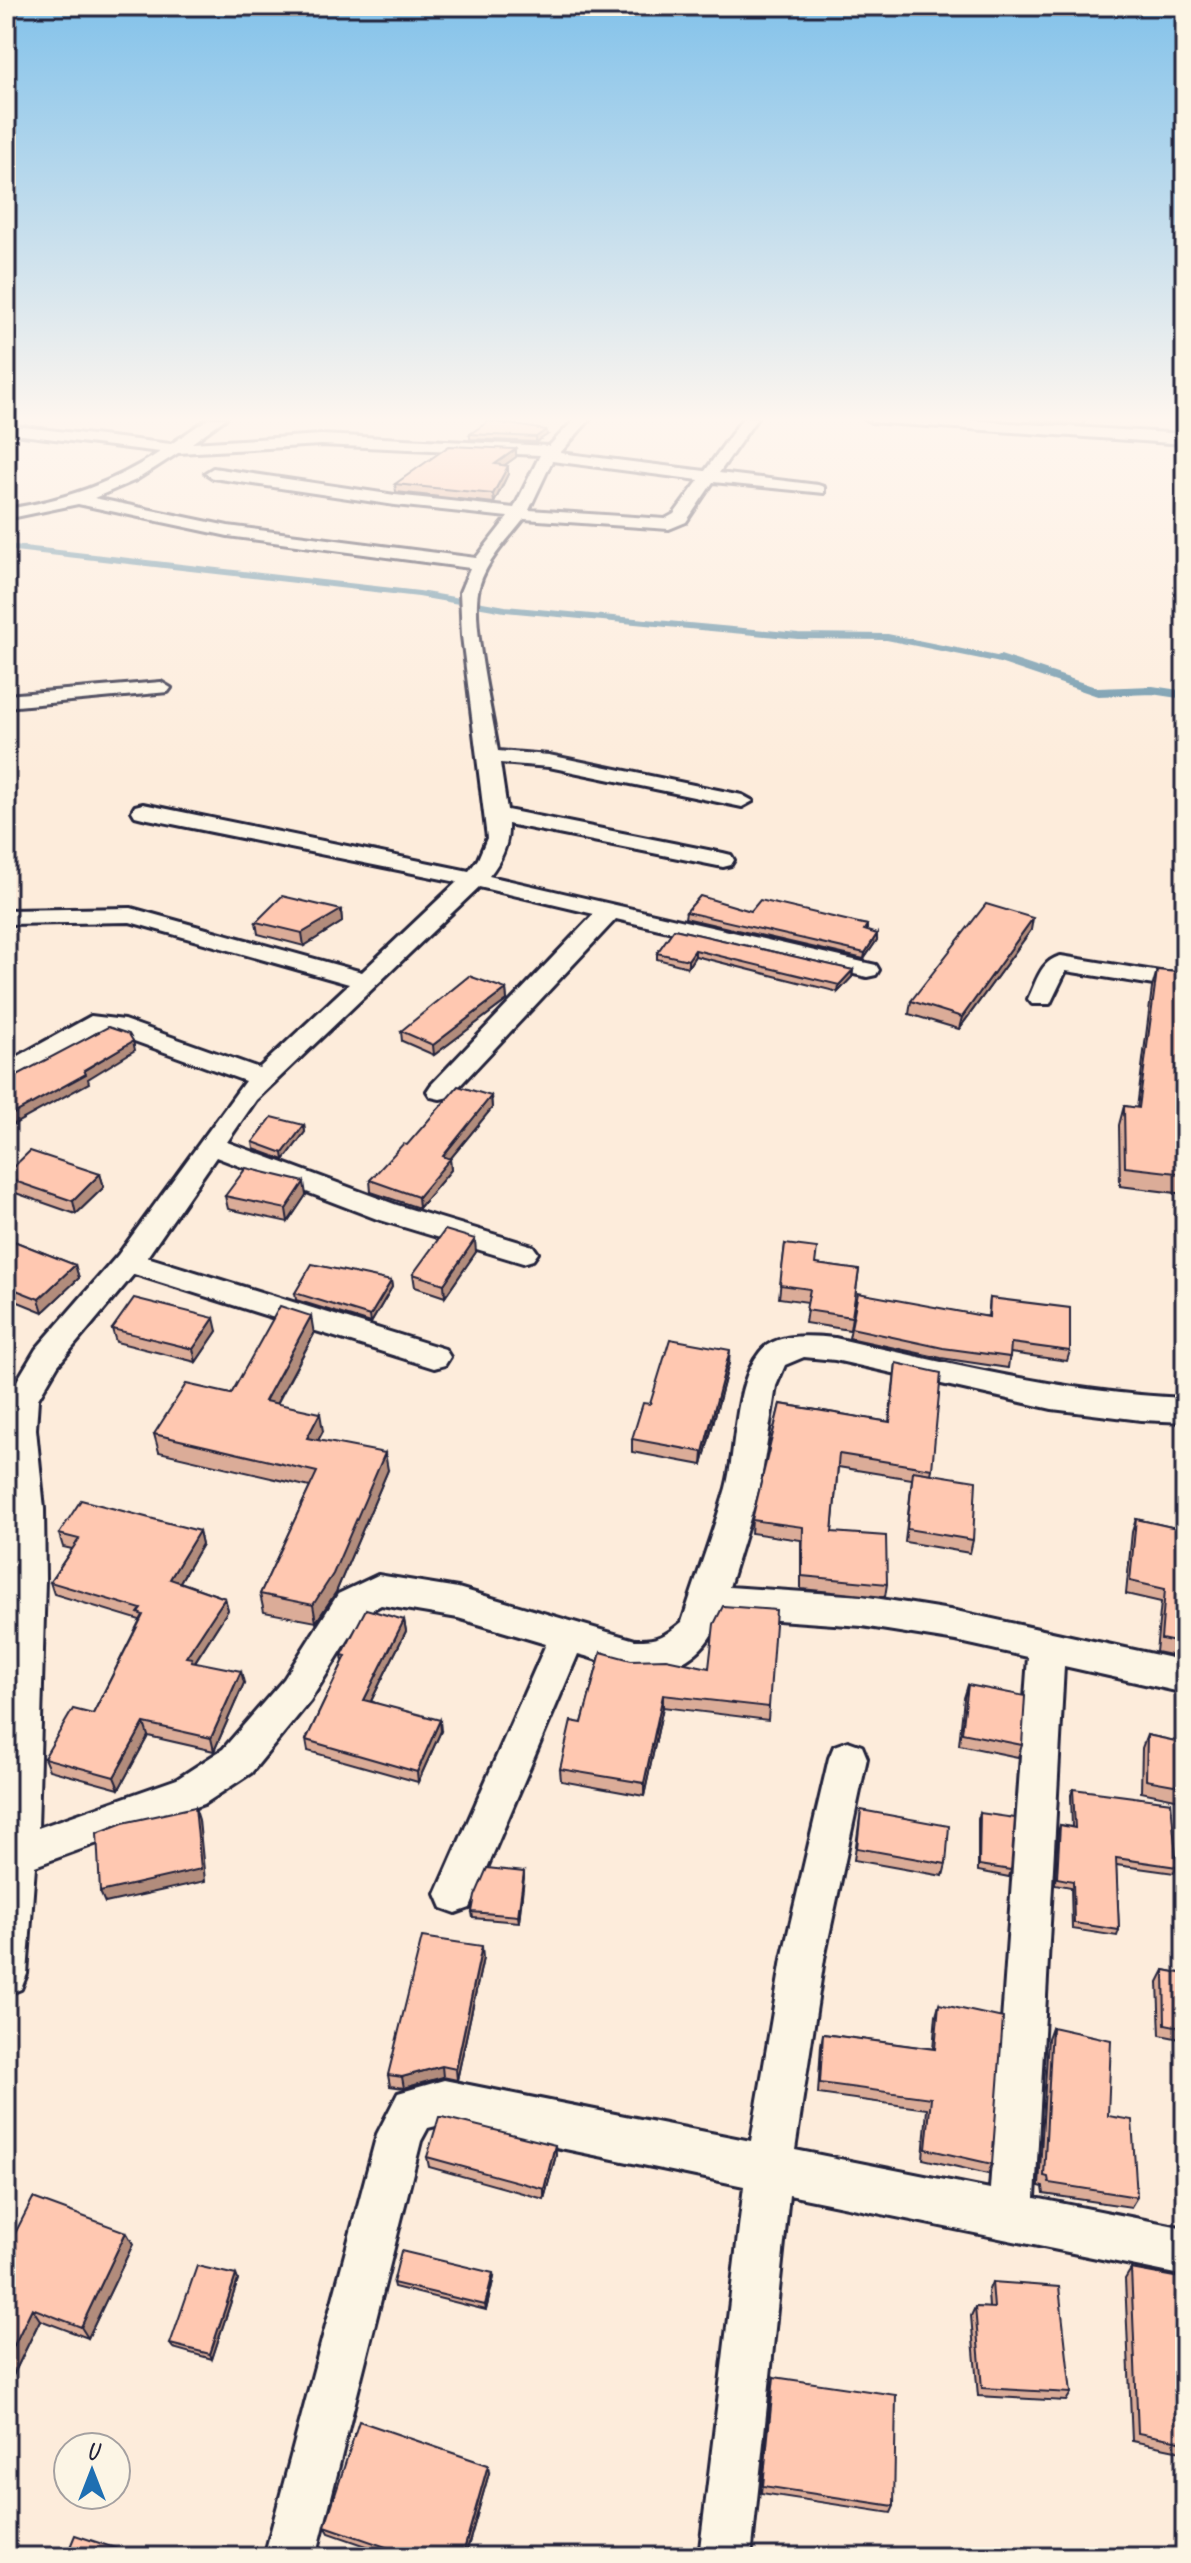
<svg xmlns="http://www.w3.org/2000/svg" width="1191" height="2563" font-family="Caveat,sans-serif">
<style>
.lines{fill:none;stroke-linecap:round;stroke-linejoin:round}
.stream-far1{stroke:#618ea5;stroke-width:6}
.stream{stroke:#618ea5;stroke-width:8}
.street-casing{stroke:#22223b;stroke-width:6}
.street{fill:#fcf5e5;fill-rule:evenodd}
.wall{fill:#dbac98;stroke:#22223b;stroke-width:2}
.shaded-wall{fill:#b28c7c;stroke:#22223b;stroke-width:2}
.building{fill:#ffc8b1;stroke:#22223b;stroke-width:2}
</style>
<rect width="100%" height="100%" fill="#fdecdb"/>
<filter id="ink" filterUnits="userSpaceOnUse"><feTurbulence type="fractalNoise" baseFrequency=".0125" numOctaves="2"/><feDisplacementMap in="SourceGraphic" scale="16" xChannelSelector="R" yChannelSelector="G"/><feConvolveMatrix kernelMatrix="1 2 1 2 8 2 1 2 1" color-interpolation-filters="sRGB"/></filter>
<g filter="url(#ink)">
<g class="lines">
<!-- stream-far1 -->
<path class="stream-far1" d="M6,547L419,594L505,609L798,636L887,637L1006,661"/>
<!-- stream -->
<path class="stream" d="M1000,659L1098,692L1152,690L1185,695"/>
<defs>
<path id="street" d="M209,418H226L192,443L321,435L549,446L576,418H591L560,453L705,471L743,418H757L719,473L818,485L824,487V493L713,482L686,522L669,529L524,519C507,541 483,564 478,592C472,627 492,712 498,751L549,755L742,795L753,801L742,807L549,767L500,763L507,810L723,853L731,855L734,860L731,865L723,867L508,824C509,844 502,860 489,876L867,963L876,965L879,970L876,975L867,977L616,919L449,1097L440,1099L431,1097L427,1091L431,1085L594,914L479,887L256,1100L227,1142L397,1205L533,1246L538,1253L533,1260L523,1263L513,1260L377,1219L216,1157L147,1257L445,1349L450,1357L445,1365L434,1368L134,1274L58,1365L38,1399L36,1429L44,1509L45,1579L38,1828L177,1779L223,1749L284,1679L338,1594L378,1575L458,1588L635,1640C657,1641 665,1636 682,1622C696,1578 713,1533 726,1488C737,1449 733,1385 760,1352C776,1332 812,1336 835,1338C951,1364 1065,1393 1185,1398V1422L1141,1420L1052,1409L835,1360L804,1357L785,1365L776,1386L760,1486L729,1587L862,1596L956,1611L1185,1661V1693L1064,1666L1035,2198L1185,2228V2276L789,2195L751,2557H699L744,2186L444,2124L428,2128L421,2141L316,2557H264L377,2134L398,2093L444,2080L751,2141L782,1959L829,1758L834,1746L848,1741L862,1746L867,1758L824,1959L795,2150L990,2189L1028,1657L956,1641L862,1626L720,1616C709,1651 677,1674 639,1671C619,1669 598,1659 578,1654L470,1908L456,1913L442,1908L436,1894L546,1644L458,1618L381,1605L364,1614L310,1701L251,1773L204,1804L35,1866L27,1974L21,1989L6,1995V1626L10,1509L6,1399L36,1349L118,1255L245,1081L112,1033L96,1032L15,1080L6,1082V1063L91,1016L124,1020L259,1068L349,984L130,922L6,924V910L131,908L362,972L457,882L143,818L135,816L132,811L135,806L143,804L469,871L478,859L487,838L462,636L460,592L470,568L228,536L78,504L6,519V509C62,501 113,483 160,452L6,433V425L171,444ZM321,445L540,455L514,508L395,495L213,468L205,473L213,478L395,505L508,517L476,558L228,526L94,498L136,480L178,453ZM552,461L699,480L674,514L665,519L529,510Z
M864,418H934L1185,434V444L871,422Z
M161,682L171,688L168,692L6,707V695Z
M1061,956L1185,976V990L1066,971L1050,1004H1032L1028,999C1037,981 1040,961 1061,956Z"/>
</defs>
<!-- street casing -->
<use href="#street" class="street-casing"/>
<!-- street -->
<use href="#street" class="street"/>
</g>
<!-- wall -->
<path class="wall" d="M1033,418H1085L1084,425L1032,421Z
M1176,418H1185V433L1177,430Z
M470,434L547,435L536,442L470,439Z
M1181,436H1185V472H1182L1179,447Z
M516,457L505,465L508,474L494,503L396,492L395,484Z
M341,910L342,922L304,946L258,934L256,922Z
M751,911L867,925V931L877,940L864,959L685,918L686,912Z
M674,929L853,970L852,977L838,992L695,956L688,967L657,959V953Z
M1031,930L959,1029L909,1014L911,1001Z
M1157,970L1185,973V1194L1120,1186L1119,1125L1124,1106L1137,1108L1152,988Z
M506,989L507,1000L434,1055L402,1041L401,1031Z
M491,1096L492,1108L450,1159L451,1170L419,1208L371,1192L370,1180L407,1145Z
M304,1125L305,1132L284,1160L254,1149L253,1142Z
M6,1174H100L104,1187L76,1214L7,1190Z
M306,1195L288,1222L228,1209L225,1196Z
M6,1238L75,1265L79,1278L43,1312L6,1297Z
M785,1244L815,1264L859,1270L850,1330L805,1323L808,1302L779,1298Z
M476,1252L445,1297L415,1287L413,1274Z
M391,1281L392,1287L371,1323L296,1300L295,1293Z
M990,1298L1070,1351L1067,1361L1010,1353L1008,1368L941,1358L849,1338L851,1328L988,1316Z
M112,1329L217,1331L196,1362L116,1342Z
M314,1334L277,1404L323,1431L318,1440L388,1470L336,1592L316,1622L264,1612L260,1594L310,1487L159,1452L154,1434L231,1394Z
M729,1363L702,1465L632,1452V1439L650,1404Z
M896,1363L932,1469L931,1474L973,1540L970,1553L905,1542L912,1479L838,1467L832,1532L887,1584L885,1597L801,1589V1540L751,1533L752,1520L780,1404L889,1422Z
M1136,1519L1185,1530V1658L1156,1652L1161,1602L1126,1594L1132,1532Z
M199,1531L202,1544L180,1582L225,1598L228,1610L195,1662L244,1683L214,1751L148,1736L119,1789L49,1770L44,1758L93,1714L140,1620L54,1594L50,1582L72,1549L63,1547L59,1534Z
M404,1620L406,1631L371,1701L441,1731L418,1782L308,1751L306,1740L343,1662L342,1655Z
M601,1652L769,1707L768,1720L663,1707L644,1796L561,1781L560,1769L582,1723Z
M968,1685L1022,1745L1018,1757L959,1745L964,1698Z
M1147,1735L1185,1743V1801L1141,1792L1142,1748Z
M1073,1789L1177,1867L1174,1873L1116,1865L1119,1930L1117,1936L1072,1929L1071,1887L1055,1884L1058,1832L1060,1825L1072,1827L1071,1795Z
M861,1810L946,1864L943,1876L854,1860Z
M980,1813L1011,1870L1009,1877L978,1871V1819Z
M524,1872L519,1922L473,1918L472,1912Z
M483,1958L457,2080L443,2077L404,2088L390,2086L388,2075Z
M1164,1970L1185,1974V2040L1160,2035L1158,1982Z
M939,2004L992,2164L988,2174L923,2159L927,2109L818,2094L821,2045L823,2034L933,2049L936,2015Z
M1052,2027L1108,2116L1137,2197L1131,2207L1044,2194L1043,2187L1039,2186L1048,2038Z
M555,2145L556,2155L544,2199L429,2167L427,2157Z
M126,2232L133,2244L88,2338L40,2320L6,2390V2251Z
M1131,2269L1185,2279V2452L1132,2441L1125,2279Z
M236,2275L238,2280L212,2359L173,2348L170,2344Z
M494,2277L486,2310L394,2287L393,2283Z
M992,2282L1071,2393L1066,2401L978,2396L971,2316L975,2307L989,2308L988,2292Z
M774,2377L894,2506L891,2513L761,2493L772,2386Z
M489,2473L465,2557H398L329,2533L325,2526Z"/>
<!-- shaded-wall -->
<path class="shaded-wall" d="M546,430L547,435L536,442V437Z
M516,449V457L495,472V464Z
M508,466V474L494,503L493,494Z
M341,910L342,922L304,946L302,933Z
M1033,918L1031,930L959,1029L962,1017Z
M877,934V940L864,959L865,953Z
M695,950V956L688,967V960Z
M853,970L852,977L838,992L839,985Z
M506,989L507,1000L434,1055L433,1045Z
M133,1041L135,1050L88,1079L89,1083L7,1128L8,1132L6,1133V1118Z
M491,1096L492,1108L450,1159L451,1170L419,1208L418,1197L443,1156Z
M304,1125L305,1132L284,1160L283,1153Z
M100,1174L104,1187L76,1214L73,1201Z
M304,1182L306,1195L288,1222L286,1209Z
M475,1239L476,1252L445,1297L444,1284Z
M75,1265L79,1278L43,1312L39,1299Z
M391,1281L392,1287L371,1323L370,1316Z
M311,1316L314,1334L268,1419L265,1401Z
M214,1318L217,1331L196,1362L193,1349Z
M730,1350L729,1363L702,1465L703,1452Z
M320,1413L323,1431L310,1456L307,1438Z
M385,1453L388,1470L336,1592L316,1622L313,1605Z
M199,1531L202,1544L174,1592L170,1579Z
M225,1598L228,1610L194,1663L186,1657Z
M404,1620L406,1631L366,1711L364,1700Z
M241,1671L244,1683L214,1751L211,1738Z
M663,1695V1707L644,1796V1783Z
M440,1720L441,1731L418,1782L417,1772Z
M144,1723L148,1736L119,1789L114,1777Z
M195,1807L199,1820L205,1881L105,1903L100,1892Z
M524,1872V1878L519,1922L518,1916Z
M482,1946L483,1958L457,2080L456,2069Z
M442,2066L443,2077L404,2088L402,2077Z
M555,2145L556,2155L544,2199V2189Z
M126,2232L133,2244L88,2338L81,2327Z
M493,2273L494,2277L486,2310L485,2305Z
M236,2275L238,2280L212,2359L210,2354Z
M32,2308L40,2320L6,2390V2362Z
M488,2465L489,2473L465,2557H462Z"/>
<!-- building -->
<path class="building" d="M489,421L546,430L536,437L470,434Z
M1181,436H1185V461H1184Z
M449,446L516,449L495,464L508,466L493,494L395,484Z
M282,896L341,910L302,933L256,922Z
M700,896L751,911L760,900L867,925L864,930L877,934L865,953L686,912Z
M986,904L1033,918L962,1017L911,1001Z
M674,929L853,970L839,985L695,950L688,960L657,953Z
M1157,970L1185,973V1174L1125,1167L1124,1106L1139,1108Z
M469,976L506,989L433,1045L401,1031Z
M108,1027L129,1034L133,1041L84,1070L86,1074L6,1118V1086L9,1084L6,1081Z
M458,1086L491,1096L443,1156L450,1159L418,1197L370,1180L403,1144L407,1145Z
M272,1117L304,1125L283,1153L253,1142Z
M30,1151L100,1174L73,1201L6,1178V1174Z
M246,1168L304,1182L286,1209L225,1196Z
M445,1230L475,1239L444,1284L413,1274Z
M6,1238L75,1265L39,1299L6,1286Z
M785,1244L817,1248L815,1264L859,1270L852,1317L806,1310L810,1289L780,1285Z
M312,1264L391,1281L370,1316L295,1293Z
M858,1293L989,1317L990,1298L1070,1308V1351L1011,1343L1010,1357L943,1348L851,1328Z
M134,1298L214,1318L193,1349L112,1329Z
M280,1306L311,1316L265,1401L320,1413L307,1438L385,1453L333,1574L313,1605L260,1594L317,1472L154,1434L186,1384L231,1394Z
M670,1339L730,1350L703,1452L632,1439L643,1403L650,1404Z
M896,1363L941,1373L932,1469L839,1454L832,1532L886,1536L887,1584L802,1576L803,1527L752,1520L780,1404L890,1422Z
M913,1471L976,1481L973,1540L907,1529Z
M81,1500L199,1531L170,1579L225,1598L186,1657L192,1658L191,1661L241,1671L211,1738L144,1723L114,1777L44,1758L73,1709L93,1714L143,1615L138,1613L141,1609L50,1582L79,1539L59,1534Z
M1136,1519L1185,1530V1644L1161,1639L1165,1589L1130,1581Z
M723,1606L776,1610L769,1707L663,1695L644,1783L560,1769L571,1721L582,1723L601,1652L631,1660L666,1659L709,1668L714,1624Z
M366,1609L404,1620L364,1700L440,1720L417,1772L306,1740L346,1656L342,1655Z
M968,1685L1025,1696L1022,1745L962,1733Z
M1147,1735L1185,1743V1787L1146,1780Z
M1073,1789L1171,1802L1177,1867L1116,1858L1119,1930L1074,1923L1073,1881L1057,1878L1060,1825L1075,1828Z
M195,1807L201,1869L100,1892L97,1833L123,1823Z
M861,1810L949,1826L946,1864L857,1848Z
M980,1813L1015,1818L1011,1870L979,1865Z
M487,1868L524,1872L518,1916L472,1912L475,1896Z
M422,1937L482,1946L456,2069L442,2066L402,2077L388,2075Z
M1164,1970L1185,1974V2028L1165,2024Z
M939,2004L1003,2018L992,2164L926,2149L931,2098L820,2083L823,2034L935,2049Z
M1052,2027L1111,2040L1108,2116L1132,2120L1137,2197L1049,2183L1048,2177L1044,2176Z
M439,2117H442L555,2145L544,2189L427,2157Z
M33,2198L126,2232L81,2327L32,2308L6,2362V2251Z
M401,2251L493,2273L485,2305L393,2283Z
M197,2266L236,2275L210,2354L170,2344Z
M1131,2269L1185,2279V2442L1138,2433Z
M992,2282L1059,2287L1071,2393L982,2388L975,2307L994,2308Z
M774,2377L896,2395L894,2506L763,2486Z
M359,2421L488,2465L462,2557H415L325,2526Z
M75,2535L130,2553V2555L137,2557H66Z"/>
</g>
<!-- sky -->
<linearGradient id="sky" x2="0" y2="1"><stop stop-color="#83c2ea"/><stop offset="0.54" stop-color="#fef6ef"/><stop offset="1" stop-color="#fef6ef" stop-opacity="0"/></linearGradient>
<rect width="1191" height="777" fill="url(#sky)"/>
<!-- margin -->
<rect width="1191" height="2563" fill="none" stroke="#fcf5e5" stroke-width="32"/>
<rect x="16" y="16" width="1159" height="2531" fill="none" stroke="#22223b" stroke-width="3" filter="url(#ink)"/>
<!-- north arrow -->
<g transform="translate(92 2471)"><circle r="38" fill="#fcf5e5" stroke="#a5a1a1" stroke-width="2"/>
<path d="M0-6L14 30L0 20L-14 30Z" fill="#1f6fb2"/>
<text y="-12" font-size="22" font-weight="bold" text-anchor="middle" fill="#22223b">U</text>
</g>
</svg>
